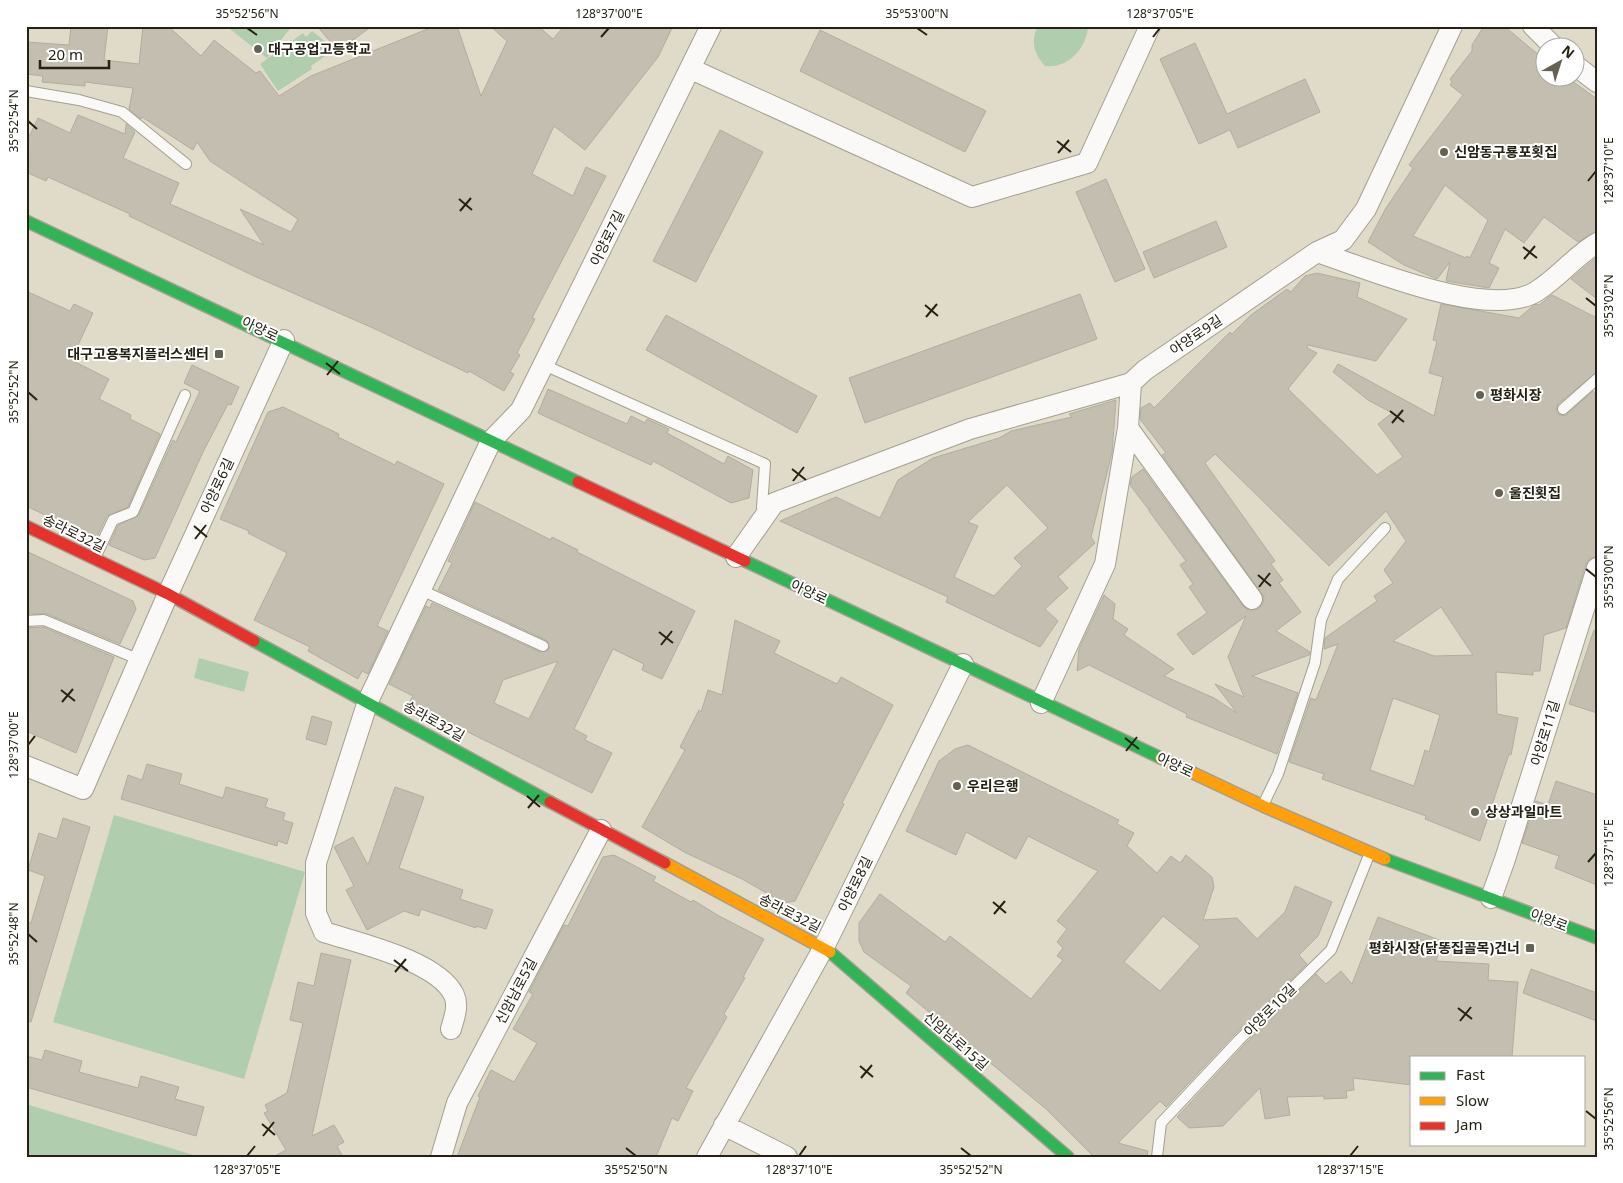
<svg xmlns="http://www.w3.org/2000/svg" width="1623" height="1183" font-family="'Noto Sans','Noto Sans KR',sans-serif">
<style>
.green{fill:#b0ceae}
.building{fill:#c3beaf;stroke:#b1ad9f;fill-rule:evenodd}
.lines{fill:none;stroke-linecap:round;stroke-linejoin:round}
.lane-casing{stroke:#a49f90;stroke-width:12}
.street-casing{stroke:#a49f90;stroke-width:22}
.fast-casing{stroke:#a49f90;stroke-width:14}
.slow-casing{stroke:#a49f90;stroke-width:14}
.jam-casing{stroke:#a49f90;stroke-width:14}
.lane{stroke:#faf9f7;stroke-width:10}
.street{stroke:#faf9f7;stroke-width:20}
.fast{stroke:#30b455;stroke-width:11}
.slow{stroke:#ff9f0a;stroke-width:11}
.jam{stroke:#e5322d;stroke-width:11}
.ticks{fill:none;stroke:#252214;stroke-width:2}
.poi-dot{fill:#666253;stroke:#fff;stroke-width:2}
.labels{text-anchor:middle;stroke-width:4;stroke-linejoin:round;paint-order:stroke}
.poi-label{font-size:14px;font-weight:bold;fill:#252214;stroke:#fff;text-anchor:start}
.street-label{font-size:14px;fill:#252214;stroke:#fff}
.neatline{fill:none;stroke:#252214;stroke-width:2}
.ticks-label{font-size:12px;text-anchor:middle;fill:#252214}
</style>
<rect width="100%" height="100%" fill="#e0dac8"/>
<!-- green -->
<path class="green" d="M226,26H292L267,58Z
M1038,26H1088C1087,48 1068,69 1045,66C1034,53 1030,42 1038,26Z
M312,31L335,49L311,66L312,69L278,91L260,64L303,33L306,37Z
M199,658L249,672L244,692L194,678Z
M114,815L305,872L244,1079L53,1022Z
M26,1104L200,1157H26Z"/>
<!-- building -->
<path class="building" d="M71,26H108L104,60L139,64L143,26H168L201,56L214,40L256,73L260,71L279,96L311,76L435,26H457L481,96L507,41L490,26H538L553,39L564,26H673L658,57L585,150L554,126L532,174L573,196L586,167L606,176L532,318L535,319L517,353L520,355L510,372L514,374L504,391L469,371L468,373L373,328L254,276L129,216L130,214L48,177L46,181L26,172V143L38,118L70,133L78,115L125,134L126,124L135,132L123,158L179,183L170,204L264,245L240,209L291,232L298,219L210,161L197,142L193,150L142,117L141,119L129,109L133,88L85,82V86L42,82L43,76L26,74V42L69,45Z
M317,26H372L338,51Z
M1484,26H1504L1546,61V78H1568L1597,99V231L1578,242L1544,217L1524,243L1505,229L1489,263L1499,268L1489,288L1446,281L1450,262L1437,279L1404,265L1368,242L1386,208L1413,168L1409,165L1463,95L1450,85L1452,82L1450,79L1472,51V45ZM1445,185L1488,220L1470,258L1467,256L1466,258L1413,236Z
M820,30L986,111L965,152L800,71Z
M1195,43L1227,114L1305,79L1320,112L1238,148L1230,130L1199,144L1160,59Z
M720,130L763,152L696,282L653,261Z
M1106,179L1145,269L1115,282L1076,192Z
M1216,221L1227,247L1154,278L1143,252Z
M1597,257V299L1571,279Z
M1317,273L1360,283L1357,297L1407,319L1376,361L1308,345L1307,348L1317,353L1288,389L1377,475L1403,457L1378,424L1392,413L1368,400L1333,372L1338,364L1434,416L1443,377L1429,373L1437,341L1433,340L1441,304L1519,318L1535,304L1539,305L1552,295L1597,318V372L1558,404L1556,410L1558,414L1565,416L1593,391L1597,395V556L1589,559L1586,564L1566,628L1544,635L1540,671H1533V675L1496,672L1497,714L1518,718L1511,755L1509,754L1480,841L1425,819L1426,816L1322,779L1324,774L1289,762L1311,698L1316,700L1338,644L1324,649L1325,638L1377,601L1374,596L1393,583L1384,570L1406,541L1386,511L1329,566L1215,454L1205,463L1275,561L1271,564L1283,580L1279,583L1301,612L1276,631L1310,652L1309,655L1252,676L1298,693L1277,754L1186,717L1187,714L1089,665L1077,671L1079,649L1104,595L1115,604L1113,619L1128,629L1124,635L1174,669L1164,676L1214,698L1237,713L1215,684L1244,697L1228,657L1246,616L1193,655L1177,634L1207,613L1189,587L1193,584L1180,565L1186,561L1149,511L1151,508L1149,510L1130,485L1132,477L1143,469L1243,606L1248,610L1259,609L1263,603L1264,597L1162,455L1166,453L1140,419L1141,408L1150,403L1154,408L1230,332L1232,334L1251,315L1287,289L1291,292L1305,276ZM1441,607L1473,655L1434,656L1393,641ZM1393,698L1440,715L1429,752L1425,750L1414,786L1370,770Z
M26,291L70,311L74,304L93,313L71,360L109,379L99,399L131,415L130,419L160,434L128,507L107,516L96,539L26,506Z
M1080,294L1097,339L865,423L849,378Z
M666,315L817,396L797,433L646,350Z
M192,365L239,387L231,405L228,404L203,452L155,558L144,560L109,545L118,525L139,515L173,440L176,442L200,391L184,383Z
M548,389L627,424L631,416L645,423L647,419L669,429L667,433L724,464L728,456L753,470L749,498L731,503L653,461L651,465L538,413Z
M1116,400L1112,453L1091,537L1095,543L1058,577L1068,588L1045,609L1058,621L1040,647L946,602L948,597L780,521L836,497L880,518L898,480L933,458L999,438L1011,431L1072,417L1069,414ZM1007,485L1048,528L1014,558L1022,566L994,596L954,577L978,526L968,522Z
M283,407L339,434L338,437L395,465L397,461L444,484L377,626L388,631L368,674L362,671L358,679L308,651L310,647L254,620L287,553L248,533L249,531L220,519L268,412Z
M475,502L551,540L552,537L578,550L577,552L695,611L662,679L642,670L644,664L613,649L574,729L587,736L585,740L612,753L592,793L409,703L413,696L389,684L426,606L430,608L432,603L540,652L549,649L550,645L546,640L438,590L452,563L448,561ZM558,661L529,719L494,703L503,680Z
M26,551L133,601L136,609L120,644L47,614H26Z
M735,620L780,641L774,653L837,684L841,677L893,705L842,803L844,804L795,901L784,903L742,879L686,853L642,827L685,750L680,747L699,710L701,712L708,690L722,695Z
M43,627L114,657L76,753L26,731V628Z
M1594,630L1597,631V713L1569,704Z
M312,716L332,722L326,745L306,739Z
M968,745L1119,820L1117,824L1134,833L1127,846L1157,873L1171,856L1180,863L1186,855L1212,877L1214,887L1203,920L1237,918L1257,939L1285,912L1295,886L1332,902L1318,936L1299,955L1307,964L1234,1035L1166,1107L1160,1101L1118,1143L1148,1151L1147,1157H1094L1046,1109L906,993L911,986L864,952L859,941V923L880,894L945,942L950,936L1031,999L1063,960L1057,956L1063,948L1057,942L1067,929L1057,921L1098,871L1028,836L1016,859L966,832L956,855L906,831L939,761L955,749ZM1163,916L1200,946L1160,991L1124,962Z
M147,764L182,774L179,784L223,798L226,787L268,799L265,807L285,813L283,820L293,823L287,844L278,841L277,846L121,799L128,775L142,780Z
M1556,781L1597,795V885L1555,868L1559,856L1522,843L1536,801L1548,805Z
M395,787L424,797L399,868L463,890L460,899L493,910L486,929L476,926V928L421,909L419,916L404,911L367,930L346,890L354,886L334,847L353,837L368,865Z
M63,818L90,827L31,1022L26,1021V922L31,923L45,876L28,870L39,833L57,839Z
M614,855L656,877L653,881L691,902L693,900L719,916L764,939L743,977L745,978L724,1014L727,1017L686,1088L693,1091L678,1121L672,1118L656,1157H457L480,1097L478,1096L491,1070L514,1082L537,1043L513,1029L533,994L529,992L564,925L568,926L603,857Z
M1378,917L1442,941L1436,961L1489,964L1488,980L1518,982L1512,1057H1412V1085L1353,1078L1354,1090L1346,1091L1347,1098L1324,1099V1096L1287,1097L1290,1115L1265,1119L1260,1088L1223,1126L1189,1128L1177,1117L1244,1045L1316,974L1326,984L1341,971L1352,984Z
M321,953L351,960L312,1136L334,1125L344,1142L337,1146L343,1157H273L286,1150L264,1113L268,1111L265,1105L287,1093L303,1023L290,1020L298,982L314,986Z
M1531,969L1597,993V1021L1523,993Z
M45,1050L82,1061L79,1072L138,1088L141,1076L179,1087L175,1099L204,1107L196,1136L26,1087V1056L42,1060Z"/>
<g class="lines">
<defs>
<path id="lane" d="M26,91L79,100L122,112L186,164
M544,365L765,464L762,507L768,512
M1563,409L1597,379
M95,558L113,520L133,512L185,395
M421,590L543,646
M26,621L44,620L140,660
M1263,805L1278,774L1315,663L1321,620L1338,579L1385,528
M1157,1157L1161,1123L1239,1040L1331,950L1369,855"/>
<path id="street" d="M1533,26L1555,48
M1576,66L1597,82
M691,69L972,197L1087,163L1150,26
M1317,252C1369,269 1490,321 1537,291C1559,277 1575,256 1597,243
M1128,428L1252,599
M736,557L774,503L970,429L1131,383
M1041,703L1105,564L1128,428L1131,383L1145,370L1317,252L1343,240L1366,209L1452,26
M26,766L83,789L168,594L284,340
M1491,898L1505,859L1597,568
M451,1029C454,1018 459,1006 454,995C438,961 358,943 324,932L316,913V863L368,701L491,441L521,410L711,26
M724,1125L787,1157
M441,1157L457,1103L601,830
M707,1157L824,947L963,664"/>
<path id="fast" d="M26,221L578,482
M745,561L1161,758
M254,641L550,802
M1385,859L1597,938
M830,952L1068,1157"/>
<path id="slow" d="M1161,758L1263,806L1385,859
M665,863L830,952"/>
<path id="jam" d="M578,482L745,561
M26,526L168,594L254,641
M550,802L665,863"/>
</defs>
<!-- lane casing -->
<use href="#lane" class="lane-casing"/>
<!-- street casing -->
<use href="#street" class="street-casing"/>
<!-- fast casing -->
<use href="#fast" class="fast-casing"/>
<!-- slow casing -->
<use href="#slow" class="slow-casing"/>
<!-- jam casing -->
<use href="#jam" class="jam-casing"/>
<!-- lane -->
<use href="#lane" class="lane"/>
<!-- street -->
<use href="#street" class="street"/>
<!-- fast -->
<use href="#fast" class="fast"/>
<!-- slow -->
<use href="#slow" class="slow"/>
<!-- jam -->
<use href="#jam" class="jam"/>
</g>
<!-- ticks -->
<path class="ticks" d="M247,28L257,35M917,28L927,35M601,37L609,28M1153,37L1160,28M28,121L37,129M1057,141L1071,152M1058,153L1069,140M1588,181L1596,171M459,199L472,210M460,211L471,198M1523,247L1537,258M1524,259L1535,246M1586,298L1596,306M925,305L938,316M926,317L937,304M326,363L340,374M327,375L338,361M28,392L37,400M1390,411L1404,422M1392,423L1403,410M792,469L806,480M793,481L804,467M194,526L207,537M195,539L206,525M1586,569L1596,577M1258,575L1271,586M1259,587L1270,573M659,632L673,643M661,645L672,631M61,690L75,701M62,702L73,689M1125,738L1139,749M28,745L35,736M1126,751L1137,737M527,796L540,807M528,808L539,795M1588,862L1596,853M993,902L1006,913M994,914L1005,901M28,934L37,942M394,960L408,971M395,972L406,959M1458,1008L1472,1019M1460,1021L1471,1007M860,1066L873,1077M861,1078L872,1065M1586,1111L1596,1119M262,1124L275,1135M263,1136L274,1122M626,1148L636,1156M961,1148L971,1156M247,1156L255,1146M799,1156L806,1146M1350,1156L1358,1146"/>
<!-- markers -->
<g class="poi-dot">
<circle cx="258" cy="49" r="5"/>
<circle cx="1444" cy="152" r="5"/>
<rect x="214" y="349" width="10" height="10" rx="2.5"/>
<circle cx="1480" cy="395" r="5"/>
<circle cx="1499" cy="493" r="5"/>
<circle cx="957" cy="786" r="5"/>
<circle cx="1475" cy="812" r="5"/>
<rect x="1525" y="943" width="10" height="10" rx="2.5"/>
</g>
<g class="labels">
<!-- poi labels -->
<g class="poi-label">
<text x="268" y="54">대구공업고등학교</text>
<text x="1454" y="157">신암동구룡포횟집</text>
<text x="209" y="359" text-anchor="end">대구고용복지플러스센터</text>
<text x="1490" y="400">평화시장</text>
<text x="1509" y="498">울진횟집</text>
<text x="967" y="791">우리은행</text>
<text x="1485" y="817">상상과일마트</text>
<text x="1520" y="953" text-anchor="end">평화시장(닭똥집골목)건너</text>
</g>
<!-- street labels -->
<g class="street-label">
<text transform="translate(607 238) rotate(-64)" y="5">아양로7길</text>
<text transform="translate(260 329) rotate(25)" y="5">아양로</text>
<text transform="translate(1196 335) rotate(-34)" y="5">아양로9길</text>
<text transform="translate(217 486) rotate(-65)" y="5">아양로6길</text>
<text transform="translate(74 533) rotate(26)" y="5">송라로32길</text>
<text transform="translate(809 592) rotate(25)" y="5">아양로</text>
<text transform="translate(434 721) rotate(29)" y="5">송라로32길</text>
<text transform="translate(1545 733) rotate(-73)" y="5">아양로11길</text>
<text transform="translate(1175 765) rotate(25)" y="5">아양로</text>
<text transform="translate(855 884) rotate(-64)" y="5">아양로8길</text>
<text transform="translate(790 913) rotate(27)" y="5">송라로32길</text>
<text transform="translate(1549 920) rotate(21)" y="5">아양로</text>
<text transform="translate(516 991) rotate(-62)" y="5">신암남로5길</text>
<text transform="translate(1270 1010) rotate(-45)" y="5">아양로10길</text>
<text transform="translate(956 1041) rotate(41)" y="5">신암남로15길</text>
</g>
</g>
<!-- border -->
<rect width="1623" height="1183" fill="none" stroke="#ffffff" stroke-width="55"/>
<!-- legend -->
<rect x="1410" y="1056" width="175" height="90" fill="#ffffff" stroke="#a8a7a1"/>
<rect x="1420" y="1072" width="25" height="8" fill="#30b455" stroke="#a8a7a1"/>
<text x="1456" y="1080" font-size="15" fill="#252214">Fast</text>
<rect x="1420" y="1097" width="25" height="8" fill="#ff9f0a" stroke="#a8a7a1"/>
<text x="1456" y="1106" font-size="15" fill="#252214">Slow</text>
<rect x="1420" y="1122" width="25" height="8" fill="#e5322d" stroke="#a8a7a1"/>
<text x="1456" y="1130" font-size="15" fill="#252214">Jam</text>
<!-- north arrow -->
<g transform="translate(1560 62) rotate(39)"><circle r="24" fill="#ffffff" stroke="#a8a7a1"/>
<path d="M0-4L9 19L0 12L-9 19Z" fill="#666253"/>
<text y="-8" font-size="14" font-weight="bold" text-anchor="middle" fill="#252214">N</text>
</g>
<!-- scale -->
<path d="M40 60v8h69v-8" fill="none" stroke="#252214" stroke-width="2.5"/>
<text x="48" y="60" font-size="15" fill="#252214" stroke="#ffffff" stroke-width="4" paint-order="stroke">20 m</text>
<rect x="28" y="28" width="1568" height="1128" class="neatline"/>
<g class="ticks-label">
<text x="247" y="18">35°52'56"N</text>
<text x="609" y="18">128°37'00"E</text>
<text x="917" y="18">35°53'00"N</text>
<text x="1160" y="18">128°37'05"E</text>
<text transform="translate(14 121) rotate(-90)" y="4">35°52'54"N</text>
<text transform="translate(1609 171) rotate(-90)" y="4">128°37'10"E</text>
<text transform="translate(1609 306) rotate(-90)" y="4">35°53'02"N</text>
<text transform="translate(14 392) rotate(-90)" y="4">35°52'52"N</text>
<text transform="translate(1609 577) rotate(-90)" y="4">35°53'00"N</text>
<text transform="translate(14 745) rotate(-90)" y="4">128°37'00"E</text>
<text transform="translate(1609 853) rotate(-90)" y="4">128°37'15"E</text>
<text transform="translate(14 934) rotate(-90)" y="4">35°52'48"N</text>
<text transform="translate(1609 1119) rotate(-90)" y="4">35°52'56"N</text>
<text x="247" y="1174">128°37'05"E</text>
<text x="636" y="1174">35°52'50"N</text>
<text x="799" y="1174">128°37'10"E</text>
<text x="971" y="1174">35°52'52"N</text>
<text x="1350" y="1174">128°37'15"E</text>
</g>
</svg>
